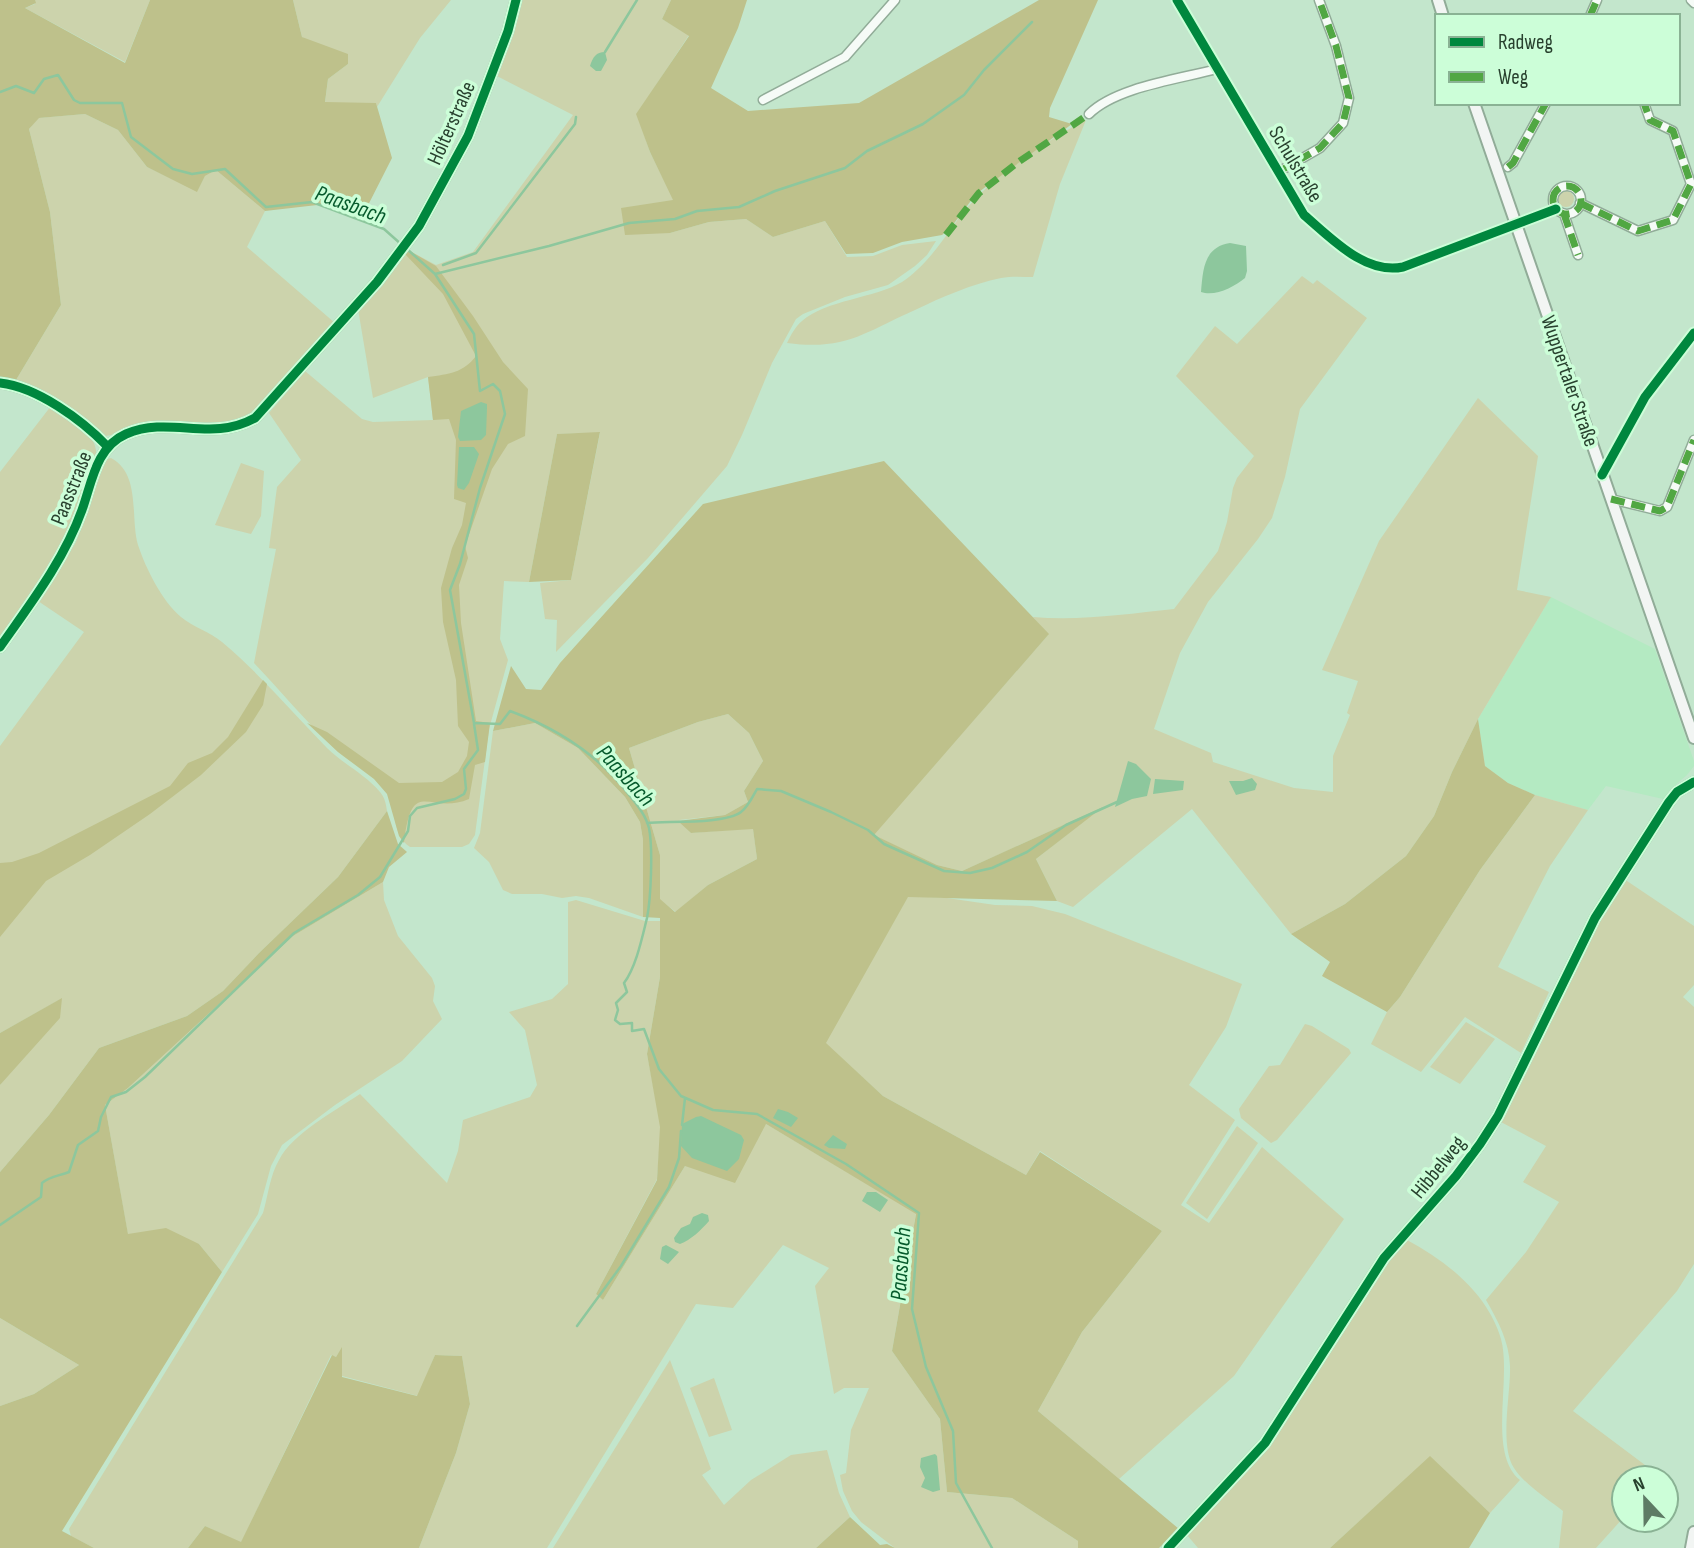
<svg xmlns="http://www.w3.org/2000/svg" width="1694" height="1548" font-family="'Sofia Sans Condensed',sans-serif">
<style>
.built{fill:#b4eac2}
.green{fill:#ccd3ac}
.forest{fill:#bec18b;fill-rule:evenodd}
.water{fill:#8dc79d}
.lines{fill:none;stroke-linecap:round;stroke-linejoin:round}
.stream{stroke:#8dc79d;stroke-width:2.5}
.minor-casing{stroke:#91ac98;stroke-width:11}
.tertiary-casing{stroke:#91ac98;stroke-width:13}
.secondary-casing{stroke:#91ac98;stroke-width:14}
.minor{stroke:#f6fbf7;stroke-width:8}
.tertiary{stroke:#f6fbf7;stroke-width:10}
.secondary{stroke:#f2f5f3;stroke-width:10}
.quiet{stroke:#51a743;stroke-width:7;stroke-dasharray:14 7;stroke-linecap:butt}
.cycleway-casing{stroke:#ccfed8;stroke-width:13}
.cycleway{stroke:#00873e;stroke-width:9}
.labels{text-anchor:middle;stroke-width:7;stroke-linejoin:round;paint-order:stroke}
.street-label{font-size:21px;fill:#28412e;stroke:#ccfed8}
.water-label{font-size:23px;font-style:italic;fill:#065a2c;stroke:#ccfed8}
</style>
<rect width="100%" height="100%" fill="#c3e6cc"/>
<!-- built -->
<path class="built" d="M1551,597L1655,649L1694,761V766L1687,775L1673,787L1663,799L1606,786L1588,810L1535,795L1508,783L1485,766L1478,719Z"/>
<!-- green -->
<path class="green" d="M35,0H150L125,62L25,8L35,4Z
M293,0H451L420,38L377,107L376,103H325L328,79L348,64L302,37Z
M518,0H671L662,19L689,35L637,114L650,152L674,200L670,233L709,222L746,219L773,237L825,221L847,257L873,256L902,245L936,241L927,255L915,266L888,285L845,297L803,314L796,319L772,363L742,435L727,466L648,558L556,652L557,620L545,619L540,583L571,580L600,433L557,434L529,582L504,581L500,639L508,660L489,729L475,835L469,844L462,847H410C391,834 398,813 388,795C377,775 351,764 335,749C306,722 281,691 254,663L276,549L269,548L277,487L301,460L269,413L305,371L362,419L373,422L433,420L428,377L373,398L358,309L408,250L436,265L473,252L573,115L495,75Z
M85,114L118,130L147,167L197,191L205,176L216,170L265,211L247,247L335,323L253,415C222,435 181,420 146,423C131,424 120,435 105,436L63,404L16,380L61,305L50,212L29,129L38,118Z
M1086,120L1060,184L1033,277C1023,277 1011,276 1001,278C972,284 942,297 915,310C865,332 846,351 787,343C791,335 795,327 802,321C826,300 875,298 902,282C935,260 949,226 976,198C1000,173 1055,135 1086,120Z
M1558 199a8 8 0 1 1 16 0a8 8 0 1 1-16 0Z
M1302,276L1313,284L1317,280L1367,318L1300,409L1285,477L1272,518L1258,539L1208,602L1180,653L1154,729L1211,753L1213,762L1294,788L1333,792V756L1350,715L1347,713L1358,681L1322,670L1379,541L1478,398L1538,456L1517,590L1551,597L1478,719L1452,772L1434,816L1406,856L1345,904L1291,934L1192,809L1073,907L1057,901L1036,859L1099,809L962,871L937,865L873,835L1048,635L1033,617C1080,621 1127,614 1174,609L1218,551L1227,522L1233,488L1237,478L1254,456L1176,376L1215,326L1237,344Z
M51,406C68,419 100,433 96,458L67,537L53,560L0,638V472Z
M111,458C141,474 130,517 138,545C146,569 162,601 181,617C193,627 210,632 222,642C260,674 292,712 327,748C343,764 365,774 380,792C385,798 386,804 387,811L338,877L259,953L223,991L187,1016L99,1048L49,1115L0,1172V1085L61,999L0,1033V746L84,632L38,601L55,577L76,542L104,460Z
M241,463L264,471L261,516L251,534L215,525Z
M728,714L749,733L763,761L744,791L748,802L725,815L679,820L691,833L753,828L757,859L708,885L676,912L660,900V855L629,748L698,722Z
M535,723L578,748L625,797L640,822L643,840V917L589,898L576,896L562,898L542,894H512L503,890L489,862L474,848L480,833L493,731Z
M1535,795L1588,810L1550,866L1498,967L1549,992L1521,1053L1465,1017L1421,1072L1371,1044L1387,1012L1400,997L1480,870Z
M1624,879L1694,926V985L1683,997L1694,1007V1264L1677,1291L1573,1411L1661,1477L1624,1478V1517L1596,1548H1559L1563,1511C1549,1500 1523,1483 1514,1468C1499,1445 1511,1393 1510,1366C1509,1341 1498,1321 1486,1300L1526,1252L1559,1202L1523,1182L1546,1146L1499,1121L1600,918Z
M383,882L384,900L398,936L432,978L435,986L433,1001L442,1019L402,1061L335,1105L282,1145L271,1166L258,1214L222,1272L199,1244L128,1235L105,1105L128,1088L293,936Z
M908,896L947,898L995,905L1032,906L1065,914L1242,984L1226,1027L1189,1085L1235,1120L1181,1205L1209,1223L1262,1147L1344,1219L1234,1376L1119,1479L1038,1411L1082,1332L1162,1231L1040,1151L1026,1175L883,1096L825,1043Z
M576,900L645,921H660V977L647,1054L661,1127L657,1179L596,1294L603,1300L685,1166L766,1124L916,1213L892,1351L940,1419L947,1492L1012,1498L1078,1541V1548H895L861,1522L852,1511L843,1491L840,1475L846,1473L851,1430L869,1388H844L834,1394L815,1286L829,1268L783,1245L733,1308L696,1304L547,1548H419L456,1453L470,1404L462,1356L435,1355L418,1396L342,1376V1348L336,1357L331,1355L241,1543L205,1526L188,1548H94L71,1536L69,1529L263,1213C268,1196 270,1175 279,1160C293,1133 335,1111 360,1094L447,1183L458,1151L463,1120L530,1097L537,1085L525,1030L509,1012L552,999L568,984V902Z
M1466,1022L1495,1039L1460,1084L1430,1067Z
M1305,1024L1312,1026L1349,1049L1351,1053L1277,1140L1271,1143L1241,1118L1239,1109L1269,1066L1280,1065Z
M1237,1126L1258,1143L1207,1219L1186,1203Z
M1407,1240C1448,1262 1488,1294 1501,1339C1512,1379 1487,1453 1520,1480L1490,1513L1430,1457L1330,1548H1198L1187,1535C1220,1499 1253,1464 1281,1424C1324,1364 1359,1300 1403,1241Z
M0,1318L79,1365L34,1394L0,1406Z
M670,1360L711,1469L702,1475L724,1505L751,1480L791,1455L827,1450L839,1493L850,1517L816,1548H553Z
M714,1378L732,1430L709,1437L690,1388Z"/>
<!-- forest -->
<path class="forest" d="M0,0H35L36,3L25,8L125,63L150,0H293L302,37L348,54V64L328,79L325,102L376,103L392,158L361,219L326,204L265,211L216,170L205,176L197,192L147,167L118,130L85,114L39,118L29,129L50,212L61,305L16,380L0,378Z
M671,0H747L738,28L711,88L748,111L859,103L1039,0H1098L1050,108L1049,117L1072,124L976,194L952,226L942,235L902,242L873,253L846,254L825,221L773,237L746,219L709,222L670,233L625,235L621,208L673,200L650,152L636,114L689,36L662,19Z
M408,250L436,266L473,316L503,362L528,389L525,436L508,444L492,469L465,546L468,558L459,585L461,623L476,721L490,723L485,762L475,765L469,799C429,816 412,774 404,843L399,836L387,794L374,779L338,752L307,723L327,732L399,783L442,782L458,772L467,756L469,742L458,726L456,680L443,622L441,588L452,548L462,525L466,503L454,499L456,440L449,419L433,420L428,377C449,374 463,373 476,356L443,294L405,254Z
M600,432L571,580L529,582L557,434Z
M884,461L1049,634L874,835L937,865L962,871L1103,807L1036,859L1057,901L908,897L826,1043L883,1096L1026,1175L1040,1152L1162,1231L1082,1332L1038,1411L1179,1529L1159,1548H1078V1541L1012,1498L947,1492L940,1419L892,1351L916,1214L766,1124L735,1183L685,1166L603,1300L596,1294L657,1180L660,1127L647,1054L660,977V918L643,917V840L640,822L625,797L578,748L535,723L493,731L511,666L526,689L541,690L560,663L703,504ZM728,714L749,733L763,761L744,791L748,802L725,815L678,821L691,833L753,829L757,859L708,885L675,912L660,899V855L629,748L698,722Z
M263,680L267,684L263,705L246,732L201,775L150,814L90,855L46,881L0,937V863L12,862L39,853L170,786L188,763L212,753L228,737Z
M1478,719L1485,766L1508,783L1535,795L1480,870L1400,997L1387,1012L1322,976L1330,962L1291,934L1345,904L1406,856L1434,816L1452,772Z
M387,811L398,844L407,852L389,867L383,882L293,936L128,1088L105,1105L128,1234L166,1228L199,1244L222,1272L62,1531L94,1548H0V1406L34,1394L79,1365L0,1318V1172L49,1115L99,1048L187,1016L223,991L259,953L338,877Z
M62,998L60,1018L0,1085V1033Z
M342,1347V1377L417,1396L435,1355L462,1356L470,1404L456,1453L419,1548H188L205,1526L241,1542L332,1355L336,1357Z
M1430,1456L1490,1513L1469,1548H1330Z
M850,1517L880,1545L887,1544L895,1548H816Z"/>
<!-- water -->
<path class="water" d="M605,52L607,60L601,71H596L590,66C593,57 596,52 605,52Z
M1230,243L1246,246L1247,271L1245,278C1234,287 1215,297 1201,292C1203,269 1204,247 1230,243Z
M481,402L487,404V408L486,435L481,440L460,441L458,437L461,411Z
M459,447H474L479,454L469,483L464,490L458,488L457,485Z
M1128,761L1136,764L1151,779L1147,796L1132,799L1115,807Z
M1252,778L1257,784L1255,790L1236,795L1229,781H1243Z
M1155,779L1184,781L1183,790L1153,794Z
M778,1109L788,1112L798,1118L791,1127L773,1118Z
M701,1116L741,1135L744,1140L739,1159L727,1171L692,1158L681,1146L682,1124L696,1117Z
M833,1135L847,1144L845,1149L829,1148L824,1145Z
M867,1192H876L888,1200L880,1212L862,1201Z
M702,1213L708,1215L709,1221C701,1230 691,1240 680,1244L675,1242L674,1238L681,1228L690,1224L693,1217Z
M666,1245L679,1252L668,1264L660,1259L662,1247Z
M935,1454L937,1456L940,1490L933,1492L921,1487L925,1478L920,1467L921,1458Z"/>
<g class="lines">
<!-- stream -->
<path class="stream" d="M605,52L637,0
M0,92L16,86L34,93L44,79L58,75L74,100L80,103H122L131,137L173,169L192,174L225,169L266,207L312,202L384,229L402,245
M407,249L435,274L474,334L480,391L493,384L500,391L505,414L480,488L460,564L450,590L474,723L500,724L510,711C559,729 599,755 630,796C638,806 646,816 649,828C653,848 651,898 647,918C642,938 636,967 624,983L627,992L616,1003L618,1010L615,1020L620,1024L632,1023V1031L644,1029L659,1069L681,1096L713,1110L757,1114L846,1164L919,1213L912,1309L926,1367L953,1431L956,1483L992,1548
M443,265L476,253L575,124L576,117
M435,274L549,246L629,223L675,219L697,211L739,207L775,191L845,168L867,151L923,124L964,95L984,70L1032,22
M647,823C668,821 726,824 741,812C748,807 753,796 757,789L781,791L831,812L868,830L884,844L944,871L970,873L992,868L1027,852L1066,825L1117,802
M682,1125L685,1098
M0,1225L41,1197L42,1183C50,1176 59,1176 69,1172L78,1145L98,1131L101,1117L111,1097L126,1092L145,1077L294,933L358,895L380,877L408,831L410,816L417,808L455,799L464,794L466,789L464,769L478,750L474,724
M577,1326L621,1266L669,1187L679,1158L681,1131"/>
<defs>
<path id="minor" d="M1177,0L1304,215C1331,238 1365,275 1403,267L1556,209
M1691,0L1694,3
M1590,16L1597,0
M763,100L845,57L895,0
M1089,114C1116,87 1180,79 1217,69
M1508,167L1513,163L1546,103
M1280,171L1320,148L1343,123L1349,98L1336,46L1319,0
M1553 200a14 14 0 1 1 28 0a14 14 0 1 1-28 0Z
M1580,203L1638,231L1673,220L1691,184L1673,131L1650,120L1644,103
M1564,214L1578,255
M1602,475L1645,397L1694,333
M1611,499L1660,511L1667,507L1694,440"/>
<path id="tertiary" d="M0,383C37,387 82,420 107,446
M0,647C31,603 64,560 82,510C92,482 96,447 126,434C171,415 210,443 255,418L377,282L419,226L468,136L508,31L516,0
M1168,1548L1265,1443L1384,1258L1456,1176L1480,1144L1498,1116L1595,918L1669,802L1677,792L1694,782"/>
<path id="secondary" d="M1438,0L1443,16
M1474,103L1694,738
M1691,1548L1694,1532"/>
</defs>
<!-- minor casing -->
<use href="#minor" class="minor-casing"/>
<!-- tertiary casing -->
<use href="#tertiary" class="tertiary-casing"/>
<!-- secondary casing -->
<use href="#secondary" class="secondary-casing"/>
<!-- minor -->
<use href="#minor" class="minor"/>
<!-- tertiary -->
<use href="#tertiary" class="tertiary"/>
<!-- secondary -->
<use href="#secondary" class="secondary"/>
<!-- quiet -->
<path class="quiet" d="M1590,16L1597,0
M1508,167L1513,163L1546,103
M1280,171L1320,148L1343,123L1349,98L1336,46L1319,0
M1553 200a14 14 0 1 1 28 0a14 14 0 1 1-28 0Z
M1580,203L1638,231L1673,220L1691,184L1673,131L1650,120L1644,103
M1564,214L1578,255
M946,235L979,193L1017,163L1089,114
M1611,499L1660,511L1667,507L1694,440"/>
<defs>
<path id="cycleway" d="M1177,0L1304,215C1331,238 1365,275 1403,267L1556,209
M0,383C37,387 82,420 107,446
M1602,475L1645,397L1694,333
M0,647C31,603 64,560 82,510C92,482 96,447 126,434C171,415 210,443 255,418L377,282L419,226L468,136L508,31L516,0
M1168,1548L1265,1443L1384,1258L1456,1176L1480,1144L1498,1116L1595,918L1669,802L1677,792L1694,782"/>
</defs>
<!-- cycleway casing -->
<use href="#cycleway" class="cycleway-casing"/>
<!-- cycleway -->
<use href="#cycleway" class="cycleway"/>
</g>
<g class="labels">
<!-- street labels -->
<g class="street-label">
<text transform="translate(451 123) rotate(-66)" y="7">Hölterstraße</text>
<text transform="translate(1296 164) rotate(59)" y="7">Schulstraße</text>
<text transform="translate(1570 381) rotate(71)" y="7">Wuppertaler Straße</text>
<text transform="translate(71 488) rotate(-68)" y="7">Paasstraße</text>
<text transform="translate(1438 1167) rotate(-51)" y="7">Hibbelweg</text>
</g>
<!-- water labels -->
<g class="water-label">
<text transform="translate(351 204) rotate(20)" y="8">Paasbach</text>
<text transform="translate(626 775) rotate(48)" y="8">Paasbach</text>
<text transform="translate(900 1264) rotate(-86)" y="8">Paasbach</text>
</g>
</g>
<!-- legend -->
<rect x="1435" y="14" width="245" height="91" fill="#ccfed8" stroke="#8ab294" stroke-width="2"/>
<rect x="1449" y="37" width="35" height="10" fill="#00873e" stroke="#8ab294" stroke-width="2"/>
<text x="1498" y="49" font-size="21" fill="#28412e">Radweg</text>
<rect x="1449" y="72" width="35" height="10" fill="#51a743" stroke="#8ab294" stroke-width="2"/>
<text x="1498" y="84" font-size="21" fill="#28412e">Weg</text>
<!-- north arrow -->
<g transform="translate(1645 1499) rotate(338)"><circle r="33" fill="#ccfed8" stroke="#8ab294" stroke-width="2"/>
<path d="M0-5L12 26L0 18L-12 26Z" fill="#5e7b65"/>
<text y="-10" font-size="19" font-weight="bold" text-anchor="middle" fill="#28412e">N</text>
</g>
</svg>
